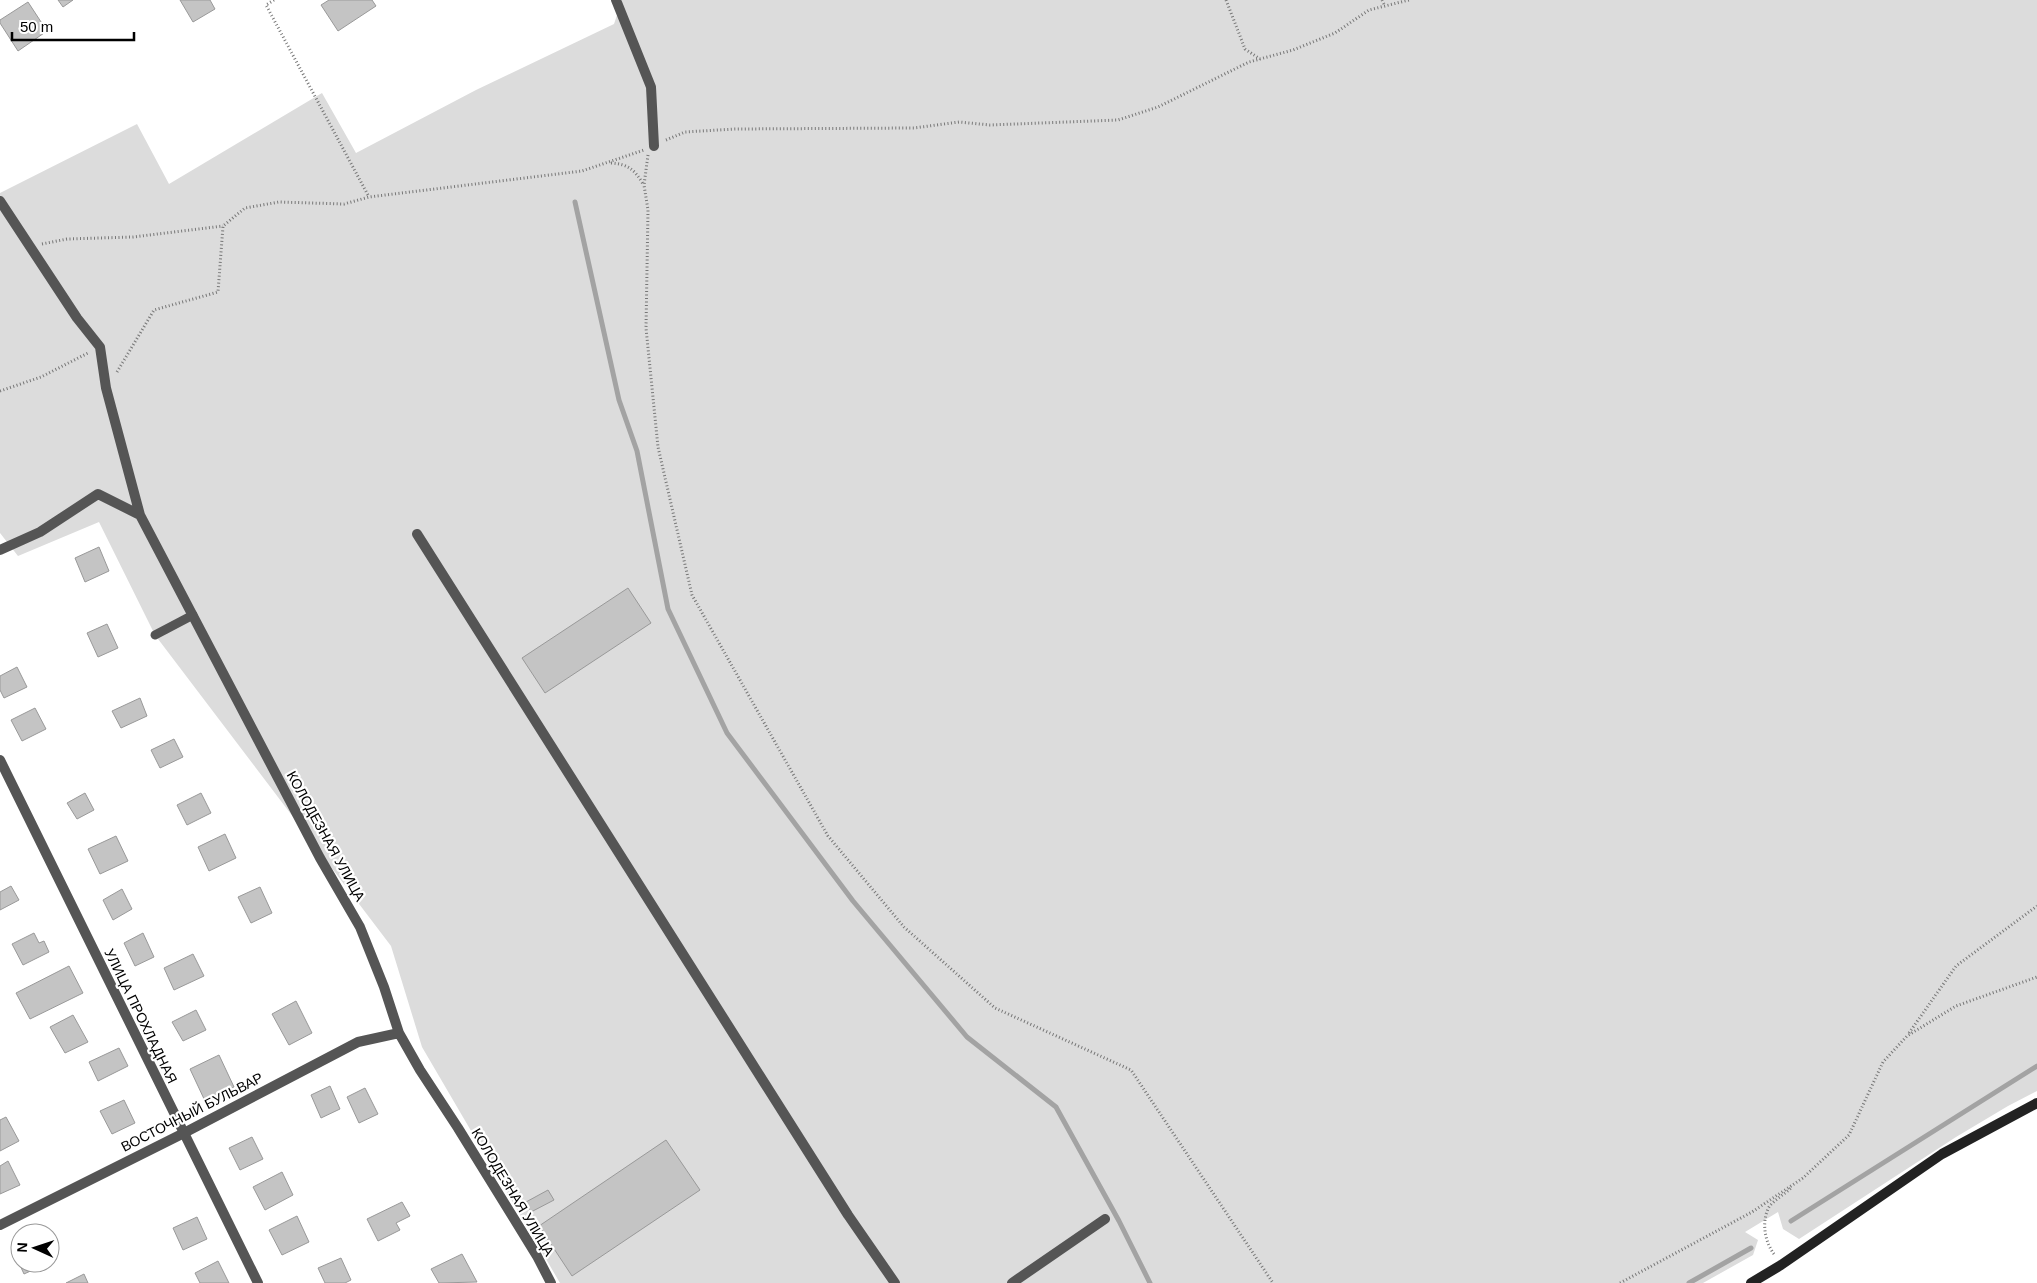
<svg xmlns="http://www.w3.org/2000/svg" width="2037" height="1283" font-family="Helvetica,sans-serif">
<style>
.green{fill:#dcdcdc}
.lines{fill:none;stroke-linecap:round;stroke-linejoin:round}
.stream{stroke:#a3a3a3;stroke-width:5}
.building{fill:#c4c4c4;stroke:#999}
.path{stroke:#777;stroke-width:3;stroke-dasharray:1 2.5;stroke-linecap:butt}
.lane{stroke:#555;stroke-width:9}
.street{stroke:#555;stroke-width:10}
.secondary{stroke:#222;stroke-width:10}
.labels{text-anchor:middle;stroke-width:4.5;stroke-linejoin:round;paint-order:stroke}
.street-label{font-size:14px;fill:#000;stroke:#fff}
</style>
<rect width="100%" height="100%" fill="#fff"/>
<!-- green -->
<path class="green" d="M622,0H2037V1091L2008,1106L1956,1137L1799,1239L1783,1229L1778,1212L1745,1232L1758,1240L1753,1255L1703,1283H560L422,1047L391,946L155,635L99,522L18,556L0,533V193L137,124L169,184L322,93L356,153L476,90L614,24Z"/>
<g class="lines">
<!-- stream -->
<path class="stream" d="M575,202L619,400L637,451L668,609L727,733L853,901L967,1037L1056,1107L1119,1221L1150,1283
M1791,1221L2037,1066
M1689,1283L1751,1248"/>
</g>
<!-- building -->
<path class="building" d="M58,0H73L63,7Z
M180,0H210L215,9L193,22Z
M329,0H372L376,6L338,31L321,5Z
M28,2L47,31L18,51L0,23V20Z
M99,547L109,571L85,582L75,558Z
M628,588L651,623L545,693L522,658Z
M107,624L118,648L98,657L87,633Z
M17,667L27,687L4,698L0,690V676Z
M140,698L147,716L121,728L112,711Z
M35,708L46,729L22,741L11,720Z
M174,739L183,757L160,768L151,750Z
M85,793L94,810L77,819L67,803Z
M201,793L211,813L187,825L177,805Z
M225,834L236,858L209,871L198,847Z
M116,836L128,861L100,874L88,849Z
M11,886L19,900L0,910V892Z
M260,887L272,913L251,923L238,897Z
M122,889L132,909L113,920L103,900Z
M34,933L39,943L44,941L49,952L23,965L12,944Z
M143,933L154,957L135,966L124,943Z
M193,954L204,976L174,990L164,968Z
M69,966L83,993L30,1019L16,993Z
M296,1001L312,1033L289,1045L272,1014Z
M196,1010L206,1030L183,1041L172,1022Z
M73,1015L88,1042L65,1053L50,1027Z
M119,1048L128,1066L98,1081L89,1062Z
M219,1055L234,1087L205,1101L190,1069Z
M330,1086L340,1109L321,1118L311,1095Z
M365,1088L378,1114L359,1123L347,1097Z
M124,1100L135,1123L112,1134L100,1111Z
M6,1117L19,1141L0,1151V1120Z
M252,1137L263,1159L240,1170L229,1148Z
M666,1140L700,1190L572,1276L539,1226Z
M8,1161L20,1185L0,1194V1166Z
M282,1172L293,1195L265,1210L253,1187Z
M548,1190L554,1200L531,1212L526,1202Z
M402,1202L410,1216L396,1223L400,1230L378,1241L367,1219Z
M297,1216L309,1242L282,1255L269,1230Z
M197,1217L207,1239L183,1250L173,1228Z
M20,1250V1263H48L24,1274L14,1252Z
M462,1254L477,1282L439,1283L431,1269Z
M341,1258L351,1280L345,1283H325L318,1268Z
M218,1261L229,1283H200L195,1273Z
M84,1274L88,1283H66Z"/>
<g class="lines">
<!-- path -->
<path class="path" d="M274,0L266,5L369,197
M1226,0L1245,49L1260,59
M1382,0L1385,6
M666,140L685,132L735,129L914,128L959,122L990,125L1118,120L1158,107L1249,62L1293,50L1335,33L1369,10L1409,0
M648,155L644,185L648,210L646,328L658,447L692,595L828,836L904,927L995,1008L1131,1070L1273,1283
M611,163C628,164 635,170 643,184
M42,244L67,239L133,237L223,226
M117,372L154,310L218,292L223,226L245,208L279,202L344,204L369,197L582,171L644,150
M0,391L41,377L88,353
M1909,1033L1956,966L2037,906
M1774,1254C1765,1242 1761,1222 1769,1207C1774,1200 1785,1194 1791,1188
M1620,1283L1752,1212L1803,1178L1849,1135L1883,1062L1907,1036L1956,1006L2037,977"/>
<!-- lane -->
<path class="lane" d="M155,635L193,615"/>
<!-- street -->
<path class="street" d="M616,0L651,87L654,146
M0,201L77,318L100,347L106,388L140,515L320,858L360,927L384,987L399,1033L420,1070L458,1128L537,1256L551,1283
M417,534L848,1215L895,1283
M0,550L40,532L98,494L140,515
M0,760L258,1283
M0,1225L184,1133L358,1042L399,1033
M1012,1283L1105,1219"/>
<!-- secondary -->
<path class="secondary" d="M1751,1283L1781,1265L1942,1154L2037,1103"/>
</g>
<g class="labels">
<!-- street labels -->
<g class="street-label">
<text transform="translate(326 836) rotate(61)" y="5">КОЛОДЕЗНАЯ УЛИЦА</text>
<text transform="translate(141 1016) rotate(64)" y="5">УЛИЦА ПРОХЛАДНАЯ</text>
<text transform="translate(192 1112) rotate(-27)" y="5">ВОСТОЧНЫЙ БУЛЬВАР</text>
<text transform="translate(513 1192) rotate(59)" y="5">КОЛОДЕЗНАЯ УЛИЦА</text>
</g>
</g>
<!-- north arrow -->
<g transform="translate(35 1248) rotate(273)"><circle r="24" fill="#ffffff" stroke="#999999"/>
<path d="M0-4L9 19L0 12L-9 19Z" fill="#000000"/>
<text y="-8" font-size="14" font-weight="bold" text-anchor="middle" fill="#000000">N</text>
</g>
<!-- scale -->
<path d="M12 32v8h122v-8" fill="none" stroke="#000000" stroke-width="2.5"/>
<text x="20" y="32" font-size="15" fill="#000000" stroke="#ffffff" stroke-width="4" paint-order="stroke">50 m</text>
</svg>
